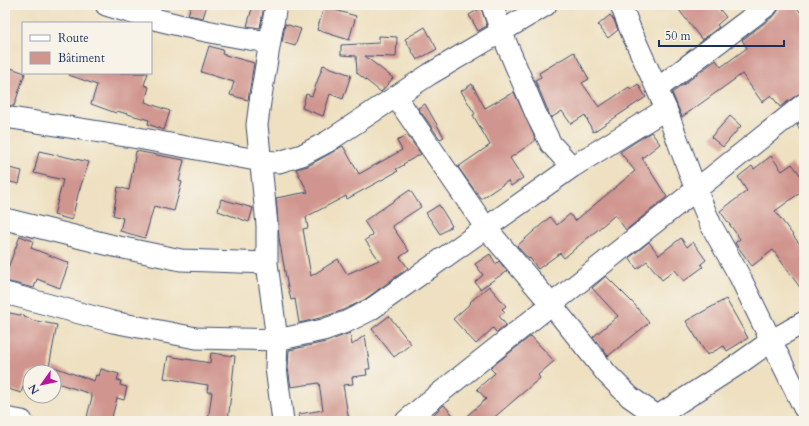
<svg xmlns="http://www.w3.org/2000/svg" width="809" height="426" font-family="Cardo,serif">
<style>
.building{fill:#d0958e}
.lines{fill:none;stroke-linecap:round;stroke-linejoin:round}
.minor-casing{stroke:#3b4a6d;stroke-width:23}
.minor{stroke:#fff;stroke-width:21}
</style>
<rect width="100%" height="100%" fill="#f7f3e8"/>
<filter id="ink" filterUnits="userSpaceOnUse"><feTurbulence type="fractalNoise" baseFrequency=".025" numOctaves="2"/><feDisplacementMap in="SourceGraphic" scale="8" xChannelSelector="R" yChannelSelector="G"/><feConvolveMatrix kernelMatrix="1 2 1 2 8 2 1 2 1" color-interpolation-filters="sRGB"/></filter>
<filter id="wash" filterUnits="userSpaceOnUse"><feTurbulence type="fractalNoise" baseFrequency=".012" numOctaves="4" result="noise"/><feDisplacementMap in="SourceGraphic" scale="16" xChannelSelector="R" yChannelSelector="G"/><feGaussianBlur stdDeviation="0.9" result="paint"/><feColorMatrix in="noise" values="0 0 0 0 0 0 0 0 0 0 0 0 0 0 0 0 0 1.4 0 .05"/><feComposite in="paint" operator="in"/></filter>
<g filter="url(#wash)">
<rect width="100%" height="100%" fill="#eee0c0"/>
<g id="blocks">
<!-- building -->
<path class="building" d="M191,5H207L203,18L188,15Z
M253,5L264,6L260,28L247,26Z
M686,5H716L726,17L717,25L719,27L702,40L679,10Z
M785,5H795L804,17V92L797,95L780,107L771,95L762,102L742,74L682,117L672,93L716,60L721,67L747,48L742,40L775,15L779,9Z
M324,7L356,16L349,40L317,30Z
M481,8L487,26L478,31L469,15Z
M610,15L614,20L618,30L608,38L598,25Z
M285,24L301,29L295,46L282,42Z
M425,27L437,49L417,60L405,39Z
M379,36L397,37L396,57L365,56L393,78L381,92L357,73L356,56L341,55V45L379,43Z
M209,46L223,50L222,54L254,63L248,100L230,95L234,82L201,72Z
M574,52L589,79L582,83L599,107L629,87L631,89L638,84L646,97L593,132L585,115L571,124L562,111L551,118L535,80L541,77L539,73Z
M323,65L351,75L343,99L330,94L323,116L302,108L306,94L312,96Z
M5,66L25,73L14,106L5,105Z
M70,73H148L144,85L149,87L145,102L170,111L164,130L148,124L149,120L117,111L116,113L91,104L97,85L69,75Z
M472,84L485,108L514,92L536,140L510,158L523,178L511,186L508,181L481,199L458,167L490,145L473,115L475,114L461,91Z
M425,104L444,137L440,139L418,108Z
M730,116L741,126L723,147L711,137Z
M804,119V135L797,125Z
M651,132L660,144L642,158L667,197L626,230L615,215L564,258L560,253L538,269L530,258L529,259L517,246L550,217L557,225L570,214L575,221L635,171L620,152Z
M407,135L421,154L403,164L404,165L396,169L398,171L347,199L346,196L306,217L308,228L303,229L311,276L338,259L347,274L379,260L365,240L373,235L364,221L410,190L421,207L392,226L409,251L400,257L408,268L364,300L341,311L320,318L299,323L295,299L291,300L287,283L279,238L276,198L308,192L296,169L308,166L343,146L359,174L402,150L397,141Z
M39,151L89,162L78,194L72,220L54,215L63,180L34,173Z
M136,151L184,160L179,181L182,182L174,211L154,206L145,238L120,231L123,218L113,215L118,187L129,190Z
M771,156L782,171L792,164L804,180V190L775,211L804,250V293L773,250L752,266L735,243L740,239L720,211L747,191L738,177L752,166L754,169Z
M5,167L22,171L19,184L5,181Z
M221,199L253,208L249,222L218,211Z
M439,205L452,226L440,234L426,213Z
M20,236L33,241L31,248L69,263L60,288L37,279L34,288L5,281V276Z
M681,238L687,247L693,242L706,260L701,264L703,267L684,281L675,270L662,280L647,261L637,269L629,258L649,242L659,255Z
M490,254L496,264L499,261L507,271L480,289L475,282L483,275L475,264Z
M606,276L634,304L649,323L608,356L593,337L618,316L592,288Z
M489,286L506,306L502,309L505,312L499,316L506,325L497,333L493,328L476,344L453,319L471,303L470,302Z
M726,299L748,338L727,351L724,346L707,355L686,321Z
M5,312L25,316L24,317L31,319V320L57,325L48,372H28L21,393L5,388Z
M389,316L411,344L394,357L372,329Z
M350,333L352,345L365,335L370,369H366L367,375L352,377L353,384L343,385L349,421H300L299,414L323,410L319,383L291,387L288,368L289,350L326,342Z
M531,336L554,361L538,375L540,378L490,421H461L486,399L477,389L495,373L490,368Z
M211,353L235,356L228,421H208L212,392H207L208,385L164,378L168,356L210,363Z
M54,367L94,381L96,375L99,376L101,369L119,374L117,380L121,381L120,385L127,387L124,400L117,398L111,421H86L92,397L90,396L91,394L54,382Z
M444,405L458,421H426Z"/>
</g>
</g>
<g filter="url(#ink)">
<use href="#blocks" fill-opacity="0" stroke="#3b4a6d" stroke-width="1"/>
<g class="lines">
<defs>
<path id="minor" d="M106,5C159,22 214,34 269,42
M276,5L260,102L257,125L267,225V263L277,340L276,368L283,421
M492,5L501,31L536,114L551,144L572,167
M621,5L631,31L666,109L696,190L711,225L739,275L804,408
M657,89L768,5
M396,97L486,228L551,304L607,374L630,397L657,416L660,421
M5,117L138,138L261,161L279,162L302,155L327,142L430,74L546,5
M5,219L114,246L181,260L267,263
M5,293L113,322L196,338L277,340L323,330L346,322L370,310L572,167L666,109
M5,418L22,421
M406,421L426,404L804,104
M650,421L740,363L771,341L804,322"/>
</defs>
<!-- minor casing -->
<use href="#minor" class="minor-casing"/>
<!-- minor -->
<use href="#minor" class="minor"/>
</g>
</g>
<!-- margin -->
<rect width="809" height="426" fill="none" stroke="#f7f3e8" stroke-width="20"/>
<!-- legend -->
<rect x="22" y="22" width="130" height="52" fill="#f7f3e8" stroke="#9fa5b1"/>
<rect x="30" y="35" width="20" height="6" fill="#ffffff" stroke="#9fa5b1"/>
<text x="58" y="42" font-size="12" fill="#1b2f5e">Route</text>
<rect x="30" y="52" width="20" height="12" fill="#d0958e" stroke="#9fa5b1"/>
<text x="58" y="62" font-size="12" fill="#1b2f5e">Bâtiment</text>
<!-- north arrow -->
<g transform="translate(42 384) rotate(237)"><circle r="19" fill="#f7f3e8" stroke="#9fa5b1"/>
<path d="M0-3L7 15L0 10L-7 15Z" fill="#b5179e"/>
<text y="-6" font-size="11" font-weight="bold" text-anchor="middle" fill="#1b2f5e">N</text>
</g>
<!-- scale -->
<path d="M659 40v6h125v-6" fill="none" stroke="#1b2f5e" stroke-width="2"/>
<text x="665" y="40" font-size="12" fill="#1b2f5e" stroke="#f7f3e8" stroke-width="3" paint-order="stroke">50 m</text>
</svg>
